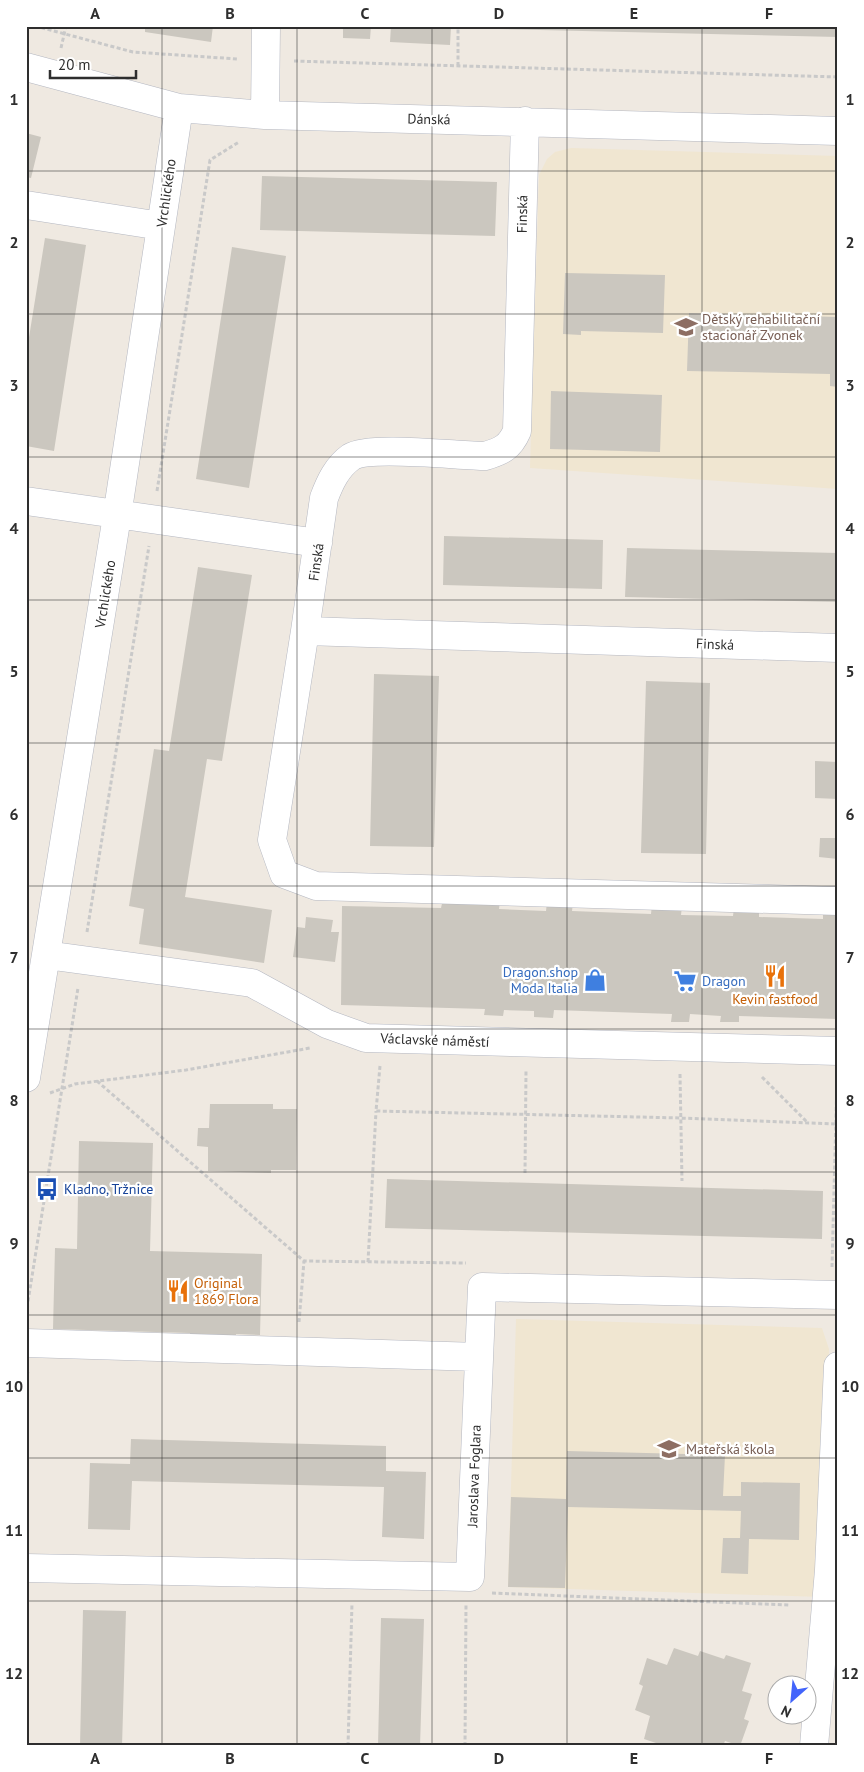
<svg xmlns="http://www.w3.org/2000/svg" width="864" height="1772" font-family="'PT Sans',sans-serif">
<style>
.education{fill:#f0e6d1}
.building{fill:#cbc7bf}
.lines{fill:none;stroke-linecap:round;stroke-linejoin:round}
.minor-casing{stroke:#b4b7c1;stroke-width:29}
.path{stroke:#c9c9c9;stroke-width:3;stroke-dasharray:4 2.5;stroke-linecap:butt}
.minor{stroke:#fff;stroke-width:28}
.grid{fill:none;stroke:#2e2e2e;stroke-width:1;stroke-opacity:0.55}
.labels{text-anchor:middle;stroke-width:4.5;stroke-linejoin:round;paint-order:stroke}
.street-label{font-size:14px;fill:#2e2e2e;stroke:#fff}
.education-label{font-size:14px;fill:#785e54;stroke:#fff;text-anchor:start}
.shop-label{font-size:14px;fill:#366cbe;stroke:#fff;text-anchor:end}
.food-label{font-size:14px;fill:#c56008;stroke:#fff}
.transit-label{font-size:14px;fill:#164399;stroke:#fff;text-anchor:start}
.neatline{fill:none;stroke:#2e2e2e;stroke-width:2}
.grid-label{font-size:16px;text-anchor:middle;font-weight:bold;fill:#2e2e2e}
</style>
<rect width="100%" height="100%" fill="#efe9e1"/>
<!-- education -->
<path class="education" d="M571,148L838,156V489L530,468L539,175L547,159L555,152Z
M516,1319L822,1328L829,1349L822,1597L508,1587Z"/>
<!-- building -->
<path class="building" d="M145,26H213L211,42L145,32Z
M343,26H371L370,39L343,38Z
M391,26H451L450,45L390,42Z
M499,26H838V37L499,29Z
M26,133L41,137L31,178L26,177Z
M262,176L497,182L495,236L260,230Z
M45,238L86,245L54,451L26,446V356Z
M232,247L286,256L249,488L196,479Z
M565,273L665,275L663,333L581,331V335L563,334Z
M689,313L838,317V387L830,386V374L687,371Z
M551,391L662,395L660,452L550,449Z
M444,536L603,540L602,589L443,585Z
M627,548L838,553V602L625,597Z
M198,567L252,575L222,761L207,759L185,897L272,910L264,963L139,944L144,909L129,906L154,749L169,751Z
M374,674L439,676L434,847L370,846Z
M646,681L710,683L706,854L641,853Z
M815,761L838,762V799L815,798Z
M820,838H838V859L819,857Z
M443,899L500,901L499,909L546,911L547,902L573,903L572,911L651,914L652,904L682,906L681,915L733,916L734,908H759V917L823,919V909H838V1019L739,1016V1022H720L721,1016L690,1014L689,1022H671L672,1014L554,1010L553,1018L534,1017V1011L504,1010L503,1016L484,1015L485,1009L341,1005L342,906L441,908Z
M306,917L333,920L331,932H339L335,962L293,957L297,927L305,928Z
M210,1104H273V1109H297L296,1170H271V1173L208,1171V1147L197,1146L198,1128H209Z
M79,1141L153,1143L150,1251L262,1254L260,1335L236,1334V1360L189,1358L190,1333L53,1329L55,1248L77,1249Z
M387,1179L823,1191L822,1239L385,1228Z
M131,1439L386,1446V1471L426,1472L424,1539L382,1537L384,1487L132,1481L130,1530L88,1529L90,1463L130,1464Z
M567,1451L725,1455L723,1496H741V1482L800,1483L799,1540L749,1539L748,1574L721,1573L723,1538H740L741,1511L568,1507L565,1588L508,1587L511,1497L566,1499Z
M83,1610L126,1611L122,1746H80Z
M381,1618L424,1619L420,1746H378Z
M674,1648L698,1656L700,1651L724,1659L726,1655L751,1663L742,1691L752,1694L744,1719L749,1721L740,1746L725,1741L723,1746H665L644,1739L650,1716L635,1710L643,1686L639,1684L647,1658L667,1665Z"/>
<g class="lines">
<defs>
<path id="minor" d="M26,67L179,108L265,115L838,131
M265,115L266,26
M525,121L517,431C510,447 502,451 485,456C459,456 370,445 351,457C337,467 330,482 324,498L305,631L838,648
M26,205L161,226
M26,501L318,543
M305,631L272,840L284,874L316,886L838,901
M46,955L252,983L327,1024L366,1038L838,1051
M26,1078L117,516L179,108
M26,1343L479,1357
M26,1568L470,1577L482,1287L838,1295
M814,1746L829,1570L838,1366"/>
</defs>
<!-- minor casing -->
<use href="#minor" class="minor-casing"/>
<!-- path -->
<path class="path" d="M35,26L133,52L237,59
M61,48L66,26
M294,61L838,77
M458,66V26
M157,491L210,160L239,142
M87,932L149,546
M380,1066L376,1111L682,1118L838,1124
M680,1074L682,1181
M762,1077L807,1122
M97,1081L304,1261L466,1263
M50,1093L75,1084L186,1070L310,1048
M525,1173L526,1071
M368,1262L376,1111
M832,1267L837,1078
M26,1314L78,988
M299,1322L304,1261
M26,1382L28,1371
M492,1593L789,1605
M348,1746L352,1603
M465,1746L466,1604"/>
<!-- minor -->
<use href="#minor" class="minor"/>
</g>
<!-- grid -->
<path class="grid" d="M162,26V1746M297,26V1746M432,26V1746M567,26V1746M702,26V1746M26,171H838M26,314H838M26,457H838M26,600H838M26,743H838M26,886H838M26,1029H838M26,1172H838M26,1315H838M26,1458H838M26,1601H838"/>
<!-- icons -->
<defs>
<symbol id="school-bare" viewBox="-9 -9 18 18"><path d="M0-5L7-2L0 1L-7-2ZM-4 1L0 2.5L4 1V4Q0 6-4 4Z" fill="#8d6e63" stroke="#fff" stroke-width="2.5" paint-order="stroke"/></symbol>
<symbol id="restaurant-bare" viewBox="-9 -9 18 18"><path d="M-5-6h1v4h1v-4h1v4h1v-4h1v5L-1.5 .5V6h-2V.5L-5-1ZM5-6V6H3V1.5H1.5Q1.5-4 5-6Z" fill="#e8710a" stroke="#fff" stroke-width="2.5" paint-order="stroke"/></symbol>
<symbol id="shop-bare" viewBox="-9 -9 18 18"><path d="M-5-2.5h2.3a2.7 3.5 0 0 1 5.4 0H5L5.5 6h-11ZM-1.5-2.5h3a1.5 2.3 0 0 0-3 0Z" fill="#3f7fe0" stroke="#fff" stroke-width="2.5" paint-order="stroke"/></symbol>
<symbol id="supermarket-bare" viewBox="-9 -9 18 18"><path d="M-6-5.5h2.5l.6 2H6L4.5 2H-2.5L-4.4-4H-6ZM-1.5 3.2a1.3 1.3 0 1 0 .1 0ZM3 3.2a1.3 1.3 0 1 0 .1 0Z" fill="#3f7fe0" stroke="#fff" stroke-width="2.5" paint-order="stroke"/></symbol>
<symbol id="bus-bare" viewBox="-9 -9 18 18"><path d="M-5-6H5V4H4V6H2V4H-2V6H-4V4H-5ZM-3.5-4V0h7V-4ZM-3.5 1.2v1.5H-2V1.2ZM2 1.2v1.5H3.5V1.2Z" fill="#1a4fb4" stroke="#fff" stroke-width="2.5" paint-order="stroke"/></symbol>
</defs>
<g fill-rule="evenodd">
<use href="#school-bare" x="670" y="311" width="32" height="32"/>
<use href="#restaurant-bare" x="759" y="960" width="32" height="32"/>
<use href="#shop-bare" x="579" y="964" width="32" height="32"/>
<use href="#supermarket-bare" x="669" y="965" width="32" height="32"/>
<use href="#bus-bare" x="31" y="1173" width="32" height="32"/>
<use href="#restaurant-bare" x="162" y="1275" width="32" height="32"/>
<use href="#school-bare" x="653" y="1433" width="32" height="32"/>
</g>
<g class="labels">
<!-- street labels -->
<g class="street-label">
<text transform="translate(429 119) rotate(1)" y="5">Dánská</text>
<text transform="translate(166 193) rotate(-82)" y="5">Vrchlického</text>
<text transform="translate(522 214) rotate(-89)" y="5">Finská</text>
<text transform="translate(316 562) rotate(-82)" y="5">Finská</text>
<text transform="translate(105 594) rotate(-81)" y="5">Vrchlického</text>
<text transform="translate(715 644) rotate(2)" y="5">Finská</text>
<text transform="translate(435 1040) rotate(2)" y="5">Václavské náměstí</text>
<text transform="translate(474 1476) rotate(-88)" y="5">Jaroslava Foglara</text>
</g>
<!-- education labels -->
<g class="education-label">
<text x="702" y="324">Dětský rehabilitační<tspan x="702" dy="16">stacionář Zvonek</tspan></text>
<text x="686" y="1454">Mateřská škola</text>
</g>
<!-- shop labels -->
<g class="shop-label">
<text x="578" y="977">Dragon.shop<tspan x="578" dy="16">Moda Italia</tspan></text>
<text x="702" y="986" text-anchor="start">Dragon</text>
</g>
<!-- food labels -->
<g class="food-label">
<text x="775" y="1004">Kevin fastfood</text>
<text x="194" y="1288" text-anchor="start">Original<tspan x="194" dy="16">1869 Flora</tspan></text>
</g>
<!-- transit labels -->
<g class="transit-label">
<text x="64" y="1194">Kladno, Tržnice</text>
</g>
</g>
<!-- border -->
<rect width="864" height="1772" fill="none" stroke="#ffffff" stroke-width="55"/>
<!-- north arrow -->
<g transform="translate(792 1700) rotate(207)"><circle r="24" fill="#ffffff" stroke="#ababab"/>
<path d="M0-4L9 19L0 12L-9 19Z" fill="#4264fb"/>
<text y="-8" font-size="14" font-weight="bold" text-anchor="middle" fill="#2e2e2e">N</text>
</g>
<!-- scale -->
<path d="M50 70v8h86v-8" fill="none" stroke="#2e2e2e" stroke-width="2.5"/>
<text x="58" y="70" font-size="15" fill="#2e2e2e" stroke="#ffffff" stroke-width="4" paint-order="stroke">20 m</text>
<rect x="28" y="28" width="808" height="1716" class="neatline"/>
<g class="grid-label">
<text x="95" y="19">A</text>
<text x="230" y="19">B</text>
<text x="365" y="19">C</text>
<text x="499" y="19">D</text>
<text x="634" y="19">E</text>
<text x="769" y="19">F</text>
<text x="14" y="105">1</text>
<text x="850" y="105">1</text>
<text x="14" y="248">2</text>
<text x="850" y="248">2</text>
<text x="14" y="391">3</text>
<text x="850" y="391">3</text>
<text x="14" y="534">4</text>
<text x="850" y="534">4</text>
<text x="14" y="677">5</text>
<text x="850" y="677">5</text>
<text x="14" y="820">6</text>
<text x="850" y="820">6</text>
<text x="14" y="963">7</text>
<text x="850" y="963">7</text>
<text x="14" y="1106">8</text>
<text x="850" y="1106">8</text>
<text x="14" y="1249">9</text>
<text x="850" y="1249">9</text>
<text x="14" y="1392">10</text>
<text x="850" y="1392">10</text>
<text x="14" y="1536">11</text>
<text x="850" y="1536">11</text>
<text x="14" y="1679">12</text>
<text x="850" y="1679">12</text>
<text x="95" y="1764">A</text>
<text x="230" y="1764">B</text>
<text x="365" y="1764">C</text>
<text x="499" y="1764">D</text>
<text x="634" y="1764">E</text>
<text x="769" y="1764">F</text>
</g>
</svg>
